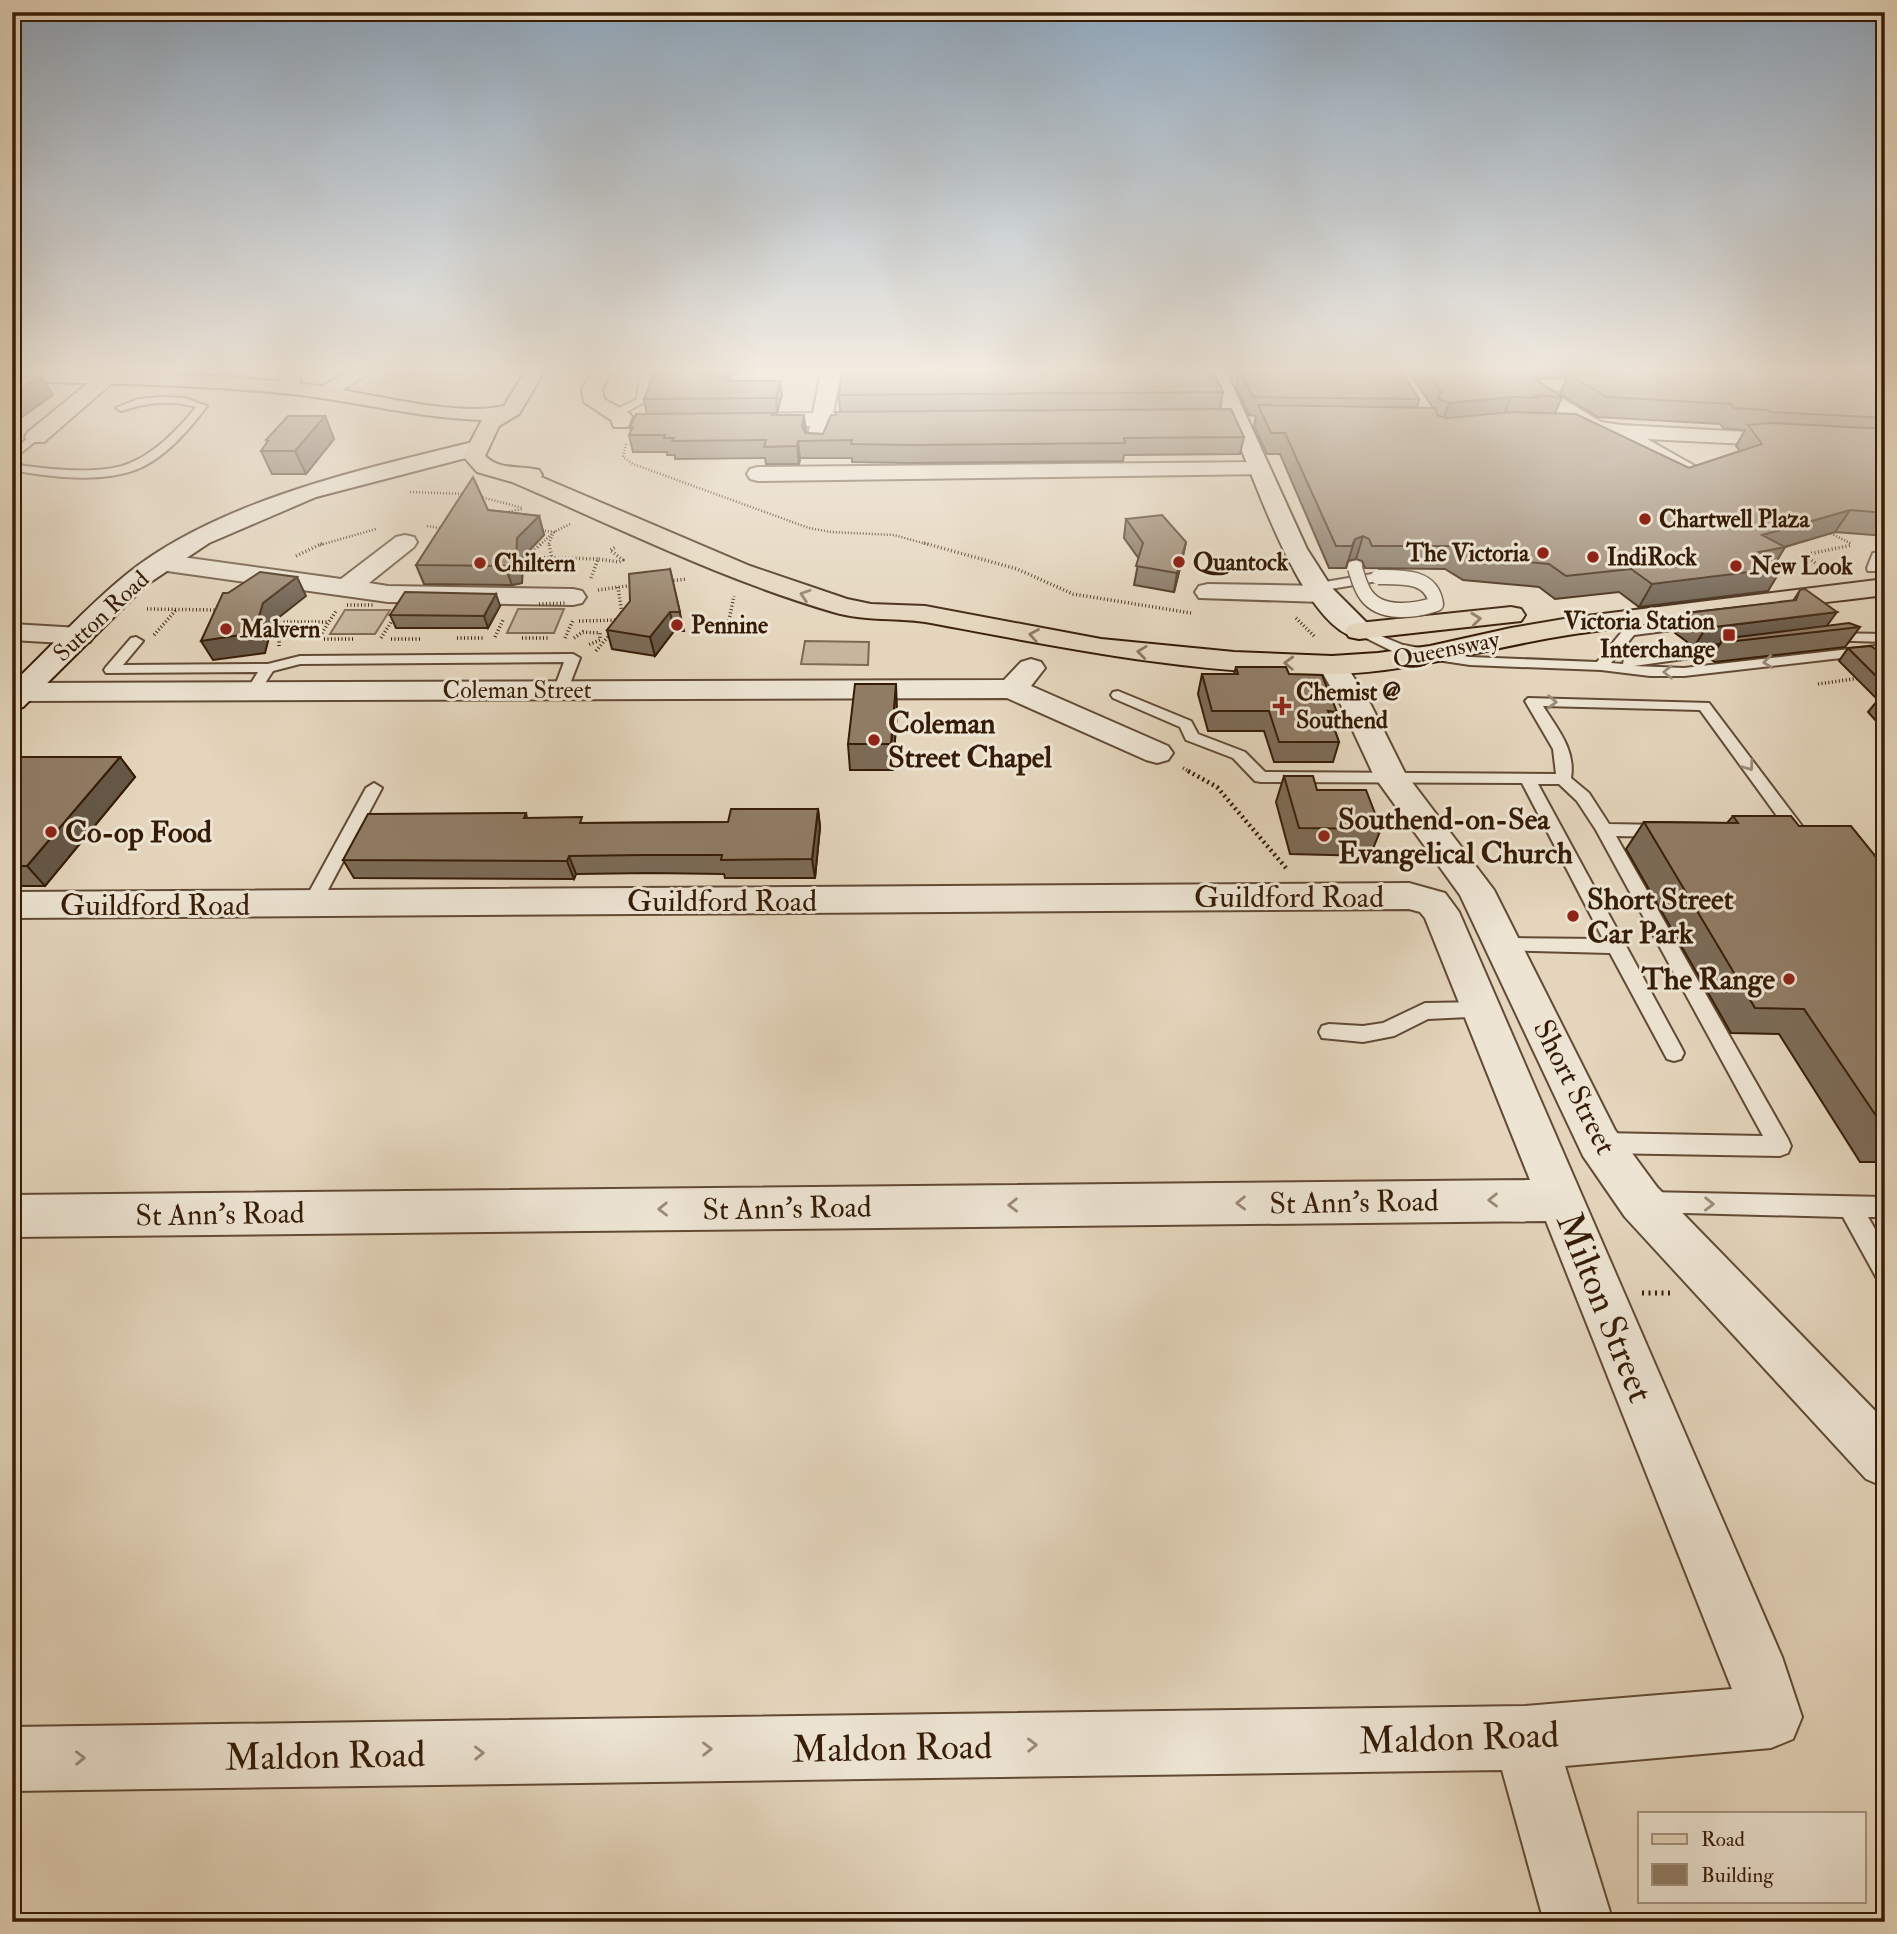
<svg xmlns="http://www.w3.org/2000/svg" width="1897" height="1934" font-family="'IM FELL Double Pica',serif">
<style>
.green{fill:#c6b69d;stroke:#7e6952;stroke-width:2}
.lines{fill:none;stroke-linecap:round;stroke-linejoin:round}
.lane-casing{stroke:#624a34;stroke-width:4}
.street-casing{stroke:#624a34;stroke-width:4}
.secondary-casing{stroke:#361c06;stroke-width:4}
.primary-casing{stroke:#361c06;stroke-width:4}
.path-far3{stroke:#361c06;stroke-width:2.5;stroke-dasharray:1 2;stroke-linecap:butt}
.path-far2{stroke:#361c06;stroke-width:3.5;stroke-dasharray:1 2.5;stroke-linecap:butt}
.path-far1{stroke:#361c06;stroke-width:4.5;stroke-dasharray:2 3.5;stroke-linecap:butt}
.path{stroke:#361c06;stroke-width:5;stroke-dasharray:2 4.5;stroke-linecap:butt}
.lane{fill:#ede4d3;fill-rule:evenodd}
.street{fill:#ede4d3;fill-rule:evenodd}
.secondary{fill:#ede4d3;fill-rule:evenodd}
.primary{fill:#e4d5bc;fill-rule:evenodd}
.lane-bridge-casing{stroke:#624a34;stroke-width:17;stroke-linecap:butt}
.path-bridge{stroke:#361c06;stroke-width:3.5;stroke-dasharray:1 2.5;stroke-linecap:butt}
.lane-bridge{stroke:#ede4d3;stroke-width:14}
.wall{fill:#7c6b57;stroke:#361c06;stroke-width:2;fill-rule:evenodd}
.shaded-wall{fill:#655747;stroke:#361c06;stroke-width:2}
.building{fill:#907c65;stroke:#361c06;stroke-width:2}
.oneway{stroke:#8d7861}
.oneway2{stroke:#9b8a77}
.poi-dot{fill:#8f2418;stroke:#ede4d3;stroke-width:2.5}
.labels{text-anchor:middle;stroke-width:6;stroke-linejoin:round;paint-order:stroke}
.far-poi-label{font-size:24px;font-weight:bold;fill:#361c06;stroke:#ede4d3;text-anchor:start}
.far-street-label{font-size:24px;fill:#361c06;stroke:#ede4d3}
.poi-label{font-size:30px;font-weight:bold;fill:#361c06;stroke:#ede4d3;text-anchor:start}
.street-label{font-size:30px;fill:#361c06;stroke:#ede4d3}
.near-street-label{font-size:37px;fill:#361c06;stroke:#ede4d3}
</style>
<rect width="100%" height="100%" fill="#e4d5bc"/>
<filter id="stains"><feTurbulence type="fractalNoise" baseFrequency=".00286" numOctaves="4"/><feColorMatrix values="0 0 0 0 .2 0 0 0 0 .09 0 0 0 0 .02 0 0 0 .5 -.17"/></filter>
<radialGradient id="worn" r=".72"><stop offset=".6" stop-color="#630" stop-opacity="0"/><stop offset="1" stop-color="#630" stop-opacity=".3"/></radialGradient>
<!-- green -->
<path class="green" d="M518,609H564L554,633H507Z
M345,610H390L375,634H330Z
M805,641L869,642L868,665L801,664Z"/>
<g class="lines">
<defs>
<path id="lane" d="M641,367H651L646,401L621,415H613V411L637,399Z
M161,397L184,398L207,406C190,429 163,460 135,470C98,483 50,477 12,470V464C44,469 100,476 130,463C155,453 180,428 196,407C171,399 145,403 121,411L116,408L138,399Z
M32,435L41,437L12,460V451Z
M1885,552V560H1882L1878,571H1868L1867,568L1873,553Z
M1378,573L1385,577L1383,580L1319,591L1312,587L1319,583Z
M1705,618L1710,619V625L1634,635L1611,663L1623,664L1624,659L1629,658L1742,643L1749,647L1747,650L1634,666L1684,668L1885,645V653L1684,676H1650L1601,670L1470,665L1430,659L1394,652L1352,631L1359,627L1403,645L1470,657L1597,662L1625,628Z
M1827,633L1885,634V642L1822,640L1820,637Z
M136,637L143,641L123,665L268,664L300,656L573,654L580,658L568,689L561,693L554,689L564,662L300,664L273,671L258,694L253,695L246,691L258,672L106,673L104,670L106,667L131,638Z
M1118,691L1191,721L1198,734L1245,752L1265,772L1556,774L1553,749L1525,701L1528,698L1709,703L1805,830L1808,834L1805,838H1788L1785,834L1788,831L1700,710L1543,706C1557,728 1576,750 1571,778L1589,793L1609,824L1663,825L1672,831L1663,837L1616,836L1788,1139L1791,1146L1788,1153L1780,1156L1600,1153L1592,1150L1589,1143L1592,1136L1600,1133L1763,1136L1596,830L1577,801L1559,784H1538L1681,1047L1684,1053L1681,1059L1674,1061L1667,1059L1610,953L1497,950L1495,945L1497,940L1504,938L1603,939L1522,783L1261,782L1255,781L1233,758L1186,740L1180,727L1113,698L1111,695L1113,692Z
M374,783L382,788L320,905L317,910H305L302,905L366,788Z
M1482,1002L1489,1004L1492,1010L1489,1016L1428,1019L1394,1036L1363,1042L1322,1038L1319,1032L1322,1026L1329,1024L1363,1026L1383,1023L1425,1003Z
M1646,1192L1885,1197V1217H1868L1885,1246V1280L1876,1277L1843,1217L1646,1212L1638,1209L1635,1202L1638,1195Z"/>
<path id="street" d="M279,367H299L300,389L297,393H283L280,389Z
M354,367H378L334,396H320L317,392L320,388Z
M822,367H842L833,413H882L889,415L893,419L889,423L831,426L825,449H809L806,444L810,426L746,424L742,420L746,416L753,414L813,413Z
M1486,367H1510L1532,381L1622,377L1625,381L1622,385L1615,387L1550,391L1601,422L1621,425L1748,432L1756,433L1759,438L1756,443L1748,444L1647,439L1702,470L1705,475L1702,480H1686L1612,436L1587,432L1519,391Z
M105,373L112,375L115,379L112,383L44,442H28L25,437L28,432L98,375Z
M1259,462L1267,464L1270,469L1267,474L758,481L750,479L747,474L750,469L758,467Z
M405,535L414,537L417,542L414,547L369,583L388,586L573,589L582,591L586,597L582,603L573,605L388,602L160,570L151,567L147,562L151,557L160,554L341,579L396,537Z
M1208,584L1322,586L1331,588L1335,594L1331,600L1322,602L1199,598L1195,592L1199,586Z
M12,624L80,628L90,630L94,636L90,642L80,644L12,640Z
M1332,656L1342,659L1346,665L1371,705L1405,773L1494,890L1615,1130L1657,1187L1885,1421V1487L1866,1479L1625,1217L1583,1156L1460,895L1374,776L1341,705L1318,665L1322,659Z
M1031,659L1041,662L1045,668L1031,686L1168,746L1173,753L1168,760L1157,763L1146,760L1007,698L21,701L12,699V685L21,683L1004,680L1021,662Z
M1409,883L1445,893L1459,912L1782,1657L1802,1717L1793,1739L1771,1748L1565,1766L1613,1922H1544L1502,1770L12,1791V1727L1525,1706L1732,1689L1546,1221L12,1237V1195L1530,1180L1425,918L1420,912L1409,909L12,918V892Z"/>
<path id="secondary" d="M1204,367H1224L1307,549L1332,588L1369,625L1373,631L1369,637C1313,651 1259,491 1242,451C1230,423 1216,396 1204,367Z
M477,441L485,443L488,448L485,453L316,497L209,543L146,585L23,707L12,710V684C50,648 86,607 127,574C219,500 364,469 477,441Z"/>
<path id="primary" d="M528,367H547L519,414L499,426L485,456C501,471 519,465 539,470L542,475L541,477L750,566L847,599L871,604L925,606L1101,639L1234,652L1332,656L1378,653L1430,646L1511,628L1570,618L1885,579V595C1779,608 1673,619 1568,635C1489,647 1412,673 1331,674C1196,675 1064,648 931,623C899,617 866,622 833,612C723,580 617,527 512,482L477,472L463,456L482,420C417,418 355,401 291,394C198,384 105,384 12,381V369C110,372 207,373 304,384C359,390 453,418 504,406Z
M595,367H614L602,389L604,399L629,413L632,417L628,427H614L611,420L584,402L582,389Z
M1511,607L1521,609L1525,615L1521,621L1359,639L1349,637L1345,631L1349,625L1359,623Z"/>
</defs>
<!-- lane casing -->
<use href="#lane" class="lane-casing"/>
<!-- street casing -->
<use href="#street" class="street-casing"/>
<!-- secondary casing -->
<use href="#secondary" class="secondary-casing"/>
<!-- primary casing -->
<use href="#primary" class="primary-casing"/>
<!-- path-far3 -->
<path class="path-far3" d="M626,444L623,457L633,464L809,528L831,532L894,535L930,545
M410,492L468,494
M477,496L523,508
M503,513L522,509
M427,526L446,529
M539,530L554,532L548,545
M1828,532L1852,544
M320,545L376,529
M540,545L554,532L570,524"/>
<!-- path-far2 -->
<path class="path-far2" d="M924,543L1017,569L1073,594L1191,613
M296,556L323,543
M527,557L542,543
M527,558L552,559L549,543
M1818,565L1804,555L1852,545
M591,578L598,559L619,562L623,560L610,550L616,547
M670,581L687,579
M618,587L622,614
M598,590L634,585
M147,609L219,610
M1296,618L1315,637
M273,622H329
M726,634L734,596
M154,635L176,610
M495,637L503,620
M381,638L393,619
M565,638L573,620
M574,638L583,632L600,633V640L588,645
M318,639L336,611
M279,646V639L291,632L305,633L306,639
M596,651L611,633
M1818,684L1860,678
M1183,768L1192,773"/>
<!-- path-far1 -->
<path class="path-far1" d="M1188,771L1217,787L1286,868"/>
<!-- path -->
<path class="path" d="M1642,1293H1672"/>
<!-- lane -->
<use href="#lane" class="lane"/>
<!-- street -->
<use href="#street" class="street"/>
<!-- secondary -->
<use href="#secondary" class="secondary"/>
<!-- primary -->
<use href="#primary" class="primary"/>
<defs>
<path id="lane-bridge" d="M1355,568C1358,577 1360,587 1366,595C1381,616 1415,611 1436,604C1432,575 1402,577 1378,577"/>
</defs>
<!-- lane-bridge casing -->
<use href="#lane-bridge" class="lane-bridge-casing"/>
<!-- path-bridge -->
<path class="path-bridge" d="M523,557L598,559
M539,604L567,603
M347,605H375
M579,621L620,620
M457,638H484
M522,638H550
M324,639H353
M391,639H420"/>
<!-- lane-bridge -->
<use href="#lane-bridge" class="lane-bridge"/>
</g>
<!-- wall -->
<path class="wall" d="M658,367H729L728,370L731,381L782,395L777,413H771L772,415L806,433L823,434L1244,437L1240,454L1124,455L1123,461L911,463L852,462V458H800L799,464H766L765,458L675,459V455H667V452H633L629,435L631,431L630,427L647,414L644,399Z
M1238,367H1398L1419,399L1417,408H1433L1408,371L1403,367H1885V536L1835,532L1785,547L1775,563L1768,591L1639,607L1619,592L1555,599L1539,587L1463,580L1445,569L1365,568L1362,561L1356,559L1348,561L1346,568H1329L1280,454H1267L1254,426L1256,416L1249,415L1236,387L1239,370ZM1567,377L1560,394L1598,417L1720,424L1723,428L1745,430L1736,446L1740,451L1689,468L1555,413L1562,397L1533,378Z
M1145,368L1223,392L1220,409L840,412L839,395L1145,370Z
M325,416L334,439L306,474H272L261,451L268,443L266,440Z
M488,510L539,516L544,535L523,557L522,583L512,585L424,584L416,565Z
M1126,519L1186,542L1182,560L1174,592L1134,585L1139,559L1124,538Z
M670,569L684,631H674L655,656L612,649L607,630Z
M1800,590L1827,626L1860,627L1845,647L1715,662L1710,659L1720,644L1694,647L1675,633L1686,613L1793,601Z
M500,606L488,628H396L390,615Z
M1848,648L1885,656V731L1868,712L1878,700L1839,661Z
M1236,667L1289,674L1337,712L1333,725L1339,742L1333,762H1274L1264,731H1208L1198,694L1202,674H1234Z
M897,710L893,770H850L848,744Z
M12,757H120L135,777L45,886H12Z
M1284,776L1381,829L1370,856L1290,854L1276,802Z
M818,809L820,827L815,878H725L724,874L650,873L576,874L574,879L354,878L343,860L526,813L527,818L584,823L728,822Z
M1733,816L1799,826L1885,868V1162H1860L1779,1034L1731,1033L1626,849L1644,822L1727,823Z"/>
<!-- shaded-wall -->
<path class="shaded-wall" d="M729,370L731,384L725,381Z
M41,376L53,395L12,424V396Z
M780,381L782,395L777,413L776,398Z
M1511,397L1504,415L1443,421L1449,403Z
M804,415L806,432L804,441L802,426Z
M325,416L334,439L306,474L295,451Z
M798,441L800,458L799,464L797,446Z
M12,471L19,481L14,484L20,493L12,498Z
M1850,510L1835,532L1784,547H1785L1772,569L1782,568L1768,591L1639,607L1652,584L1762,535Z
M539,516L544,535L523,557L522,583L512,585L505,566L517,538Z
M1363,536L1356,559L1348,561L1346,568L1355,539Z
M1186,542L1182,560L1174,592L1177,573Z
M297,577L306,596L273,622L265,653L213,660L201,641L263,603Z
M496,594L500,606L488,628L484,616Z
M670,612L674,631L655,656L650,637Z
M1837,612L1823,631L1722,639L1720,644L1694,647L1706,628Z
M896,684L897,710L893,770L891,744Z
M120,757L135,777L45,886L27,866Z
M818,809L820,827L815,878L812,859Z
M569,856L576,874L574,879L567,861Z"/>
<!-- building -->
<path class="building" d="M658,367H722L721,370H729L725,381H780L776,398L644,399Z
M1211,367L1223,392L839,395L843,369L1146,370L1145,368Z
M1300,367H1398L1419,399L1253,397L1239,369H1298Z
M1424,367H1516L1562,397L1533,395L1539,398L1511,397L1449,403L1438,399L1441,392Z
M1696,367H1885V418L1771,412L1768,410L1734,408L1731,404L1607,397L1568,374Z
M12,376H41L12,396Z
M1258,405L1435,408L1438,416L1448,418L1512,412L1576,414L1689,468L1762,444L1748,425L1771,423L1885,429V513L1850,510L1762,535L1785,547L1759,552L1782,568L1652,584L1631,569L1566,576L1549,564L1472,557L1454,546H1372L1369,539L1363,536L1355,539L1352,546H1336L1285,433H1271Z
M1231,409L1244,437L1124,438L1125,443L911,445L851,444L852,440L798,441L797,446L764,447L766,440L672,441L674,438H664L665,435H629L633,427H630L636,414L771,413V415H804L802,426L805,433L823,434L831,415H836V412Z
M288,416H325L295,451H261L268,441L266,440Z
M473,477L488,510L539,516L517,538L516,564L505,566L416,565Z
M1162,515L1186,542L1177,573L1136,566L1143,543L1126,519Z
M670,569L680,612H670L650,637L607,630L630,601L629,574Z
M260,572L297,577L263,603L254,633L201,641L223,593H228Z
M1805,589L1837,612L1706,628L1686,613L1796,600L1800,590Z
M405,592L496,594L484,616L390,615Z
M1849,623L1860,627L1727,642L1722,639Z
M1871,646L1885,656V685L1848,648Z
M1236,667H1286L1289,674L1322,675L1337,712L1328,711L1339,742H1279L1269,711H1212L1202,674H1238Z
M855,684H896L891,744H848Z
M1878,700H1885V708Z
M12,757H120L27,866H12Z
M1284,776H1313L1317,790H1366L1381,829L1299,828Z
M731,809H818L812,859L721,860L722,855H644L569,856L567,861L343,860L368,814L526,813L524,818L582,817L580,823L728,822Z
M1733,816H1791L1799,826H1851L1885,868V1129L1804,1009L1755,1008L1644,822L1738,823Z"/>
<!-- one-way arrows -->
<defs><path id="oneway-chevron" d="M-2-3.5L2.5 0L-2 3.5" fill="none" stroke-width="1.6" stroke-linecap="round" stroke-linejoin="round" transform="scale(1.75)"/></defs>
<g class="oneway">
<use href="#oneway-chevron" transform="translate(805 595) rotate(-162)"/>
<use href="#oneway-chevron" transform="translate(1476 619) rotate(-6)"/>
<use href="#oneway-chevron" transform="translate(1034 635) rotate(-170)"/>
<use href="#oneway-chevron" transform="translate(1142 652) rotate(-173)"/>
<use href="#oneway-chevron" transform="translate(1289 663) rotate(-178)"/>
</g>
<g class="oneway2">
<use href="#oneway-chevron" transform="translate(1768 662) rotate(173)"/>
<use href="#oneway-chevron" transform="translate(1668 672) rotate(180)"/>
<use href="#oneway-chevron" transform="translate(1552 702) rotate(2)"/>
<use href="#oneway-chevron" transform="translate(1749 766) rotate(54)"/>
<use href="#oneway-chevron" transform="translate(1493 1200) rotate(179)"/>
<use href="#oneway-chevron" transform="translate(1241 1203) rotate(179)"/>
<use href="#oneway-chevron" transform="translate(1709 1204) rotate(1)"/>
<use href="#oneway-chevron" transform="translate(1013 1205) rotate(179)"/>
<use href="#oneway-chevron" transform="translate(663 1209) rotate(179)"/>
<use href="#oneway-chevron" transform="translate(1032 1745) rotate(-1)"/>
<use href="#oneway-chevron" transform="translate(707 1749) rotate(-1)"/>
<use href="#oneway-chevron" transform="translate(479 1753) rotate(-1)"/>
<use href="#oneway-chevron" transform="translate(80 1758) rotate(-1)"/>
</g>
<!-- sky -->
<linearGradient id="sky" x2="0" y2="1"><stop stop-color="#8fa8be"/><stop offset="0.58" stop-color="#f3ece1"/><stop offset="1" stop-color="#f3ece1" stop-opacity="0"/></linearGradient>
<rect width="1897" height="638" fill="url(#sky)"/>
<!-- markers -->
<g class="poi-dot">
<circle cx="1645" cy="519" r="7"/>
<circle cx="1543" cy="553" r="7"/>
<circle cx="1593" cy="557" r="7"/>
<circle cx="1179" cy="562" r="7"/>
<circle cx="480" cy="563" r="7"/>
<circle cx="1736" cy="566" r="7"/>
<circle cx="677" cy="625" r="7"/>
<circle cx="226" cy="629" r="7"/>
<rect x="1722" y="628" width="14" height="14" rx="3.5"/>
<path d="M1278.5 695.5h7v7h7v7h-7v7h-7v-7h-7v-7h7z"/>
<circle cx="874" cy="740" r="7"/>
<circle cx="51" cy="832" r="7"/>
<circle cx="1324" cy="836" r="7"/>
<circle cx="1573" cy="916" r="7"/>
<circle cx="1789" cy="979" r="7"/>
</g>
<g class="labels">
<!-- far-poi labels -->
<g class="far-poi-label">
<text x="1659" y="527">Chartwell Plaza</text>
<text x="1529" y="561" text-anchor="end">The Victoria</text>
<text x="1607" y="565">IndiRock</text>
<text x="1193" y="570">Quantock</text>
<text x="494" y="571">Chiltern</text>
<text x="1750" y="574">New Look</text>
<text x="1715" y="629" text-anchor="end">Victoria Station<tspan x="1715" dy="28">Interchange</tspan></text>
<text x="691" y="633">Pennine</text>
<text x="240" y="637">Malvern</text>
<text x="1296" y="700">Chemist @<tspan x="1296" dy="28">Southend</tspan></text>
</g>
<!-- far-street labels -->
<g class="far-street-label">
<text transform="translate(101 616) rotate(-43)" y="8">Sutton Road</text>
<text transform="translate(1446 649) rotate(-11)" y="8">Queensway</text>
<text x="517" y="698">Coleman Street</text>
</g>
<!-- poi labels -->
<g class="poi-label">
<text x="888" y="733">Coleman<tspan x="888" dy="34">Street Chapel</tspan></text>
<text x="1338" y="829">Southend-on-Sea<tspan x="1338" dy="34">Evangelical Church</tspan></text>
<text x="65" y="842">Co-op Food</text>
<text x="1587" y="909">Short Street<tspan x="1587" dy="34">Car Park</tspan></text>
<text x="1775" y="989" text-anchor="end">The Range</text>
</g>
<!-- street labels -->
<g class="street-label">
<text x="1289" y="907">Guildford Road</text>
<text x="722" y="911">Guildford Road</text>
<text x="155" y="915">Guildford Road</text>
<text transform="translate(1575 1087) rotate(63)" y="10">Short Street</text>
<text transform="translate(1354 1202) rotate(-1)" y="10">St Ann's Road</text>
<text transform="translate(787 1208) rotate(-1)" y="10">St Ann's Road</text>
<text transform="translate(220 1214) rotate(-1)" y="10">St Ann's Road</text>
</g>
<!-- near-street labels -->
<g class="near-street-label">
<text transform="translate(1606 1307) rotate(68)" y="13">Milton Street</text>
<text transform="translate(1459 1737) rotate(-2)" y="13">Maldon Road</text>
<text transform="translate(892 1747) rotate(-1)" y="13">Maldon Road</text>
<text transform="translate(325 1755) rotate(-1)" y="13">Maldon Road</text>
</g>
</g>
<!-- margin -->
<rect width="1897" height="1934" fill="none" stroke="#e4d5bc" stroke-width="42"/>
<rect x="14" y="14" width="1869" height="1906" fill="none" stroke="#361c06" stroke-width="3.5"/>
<rect x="21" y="21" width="1855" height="1892" fill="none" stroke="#361c06" stroke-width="2"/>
<!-- legend -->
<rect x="1638" y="1812" width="228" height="91" fill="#ede4d3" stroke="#a49481" stroke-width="2"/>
<rect x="1652" y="1834" width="35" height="10" fill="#e4d5bc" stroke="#a49481" stroke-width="2"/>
<text x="1701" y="1846" font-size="21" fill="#361c06">Road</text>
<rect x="1652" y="1864" width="35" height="21" fill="#907c65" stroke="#a49481" stroke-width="2"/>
<text x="1701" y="1882" font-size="21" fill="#361c06">Building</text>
<rect width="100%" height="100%" filter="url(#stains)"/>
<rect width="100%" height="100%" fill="url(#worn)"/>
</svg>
